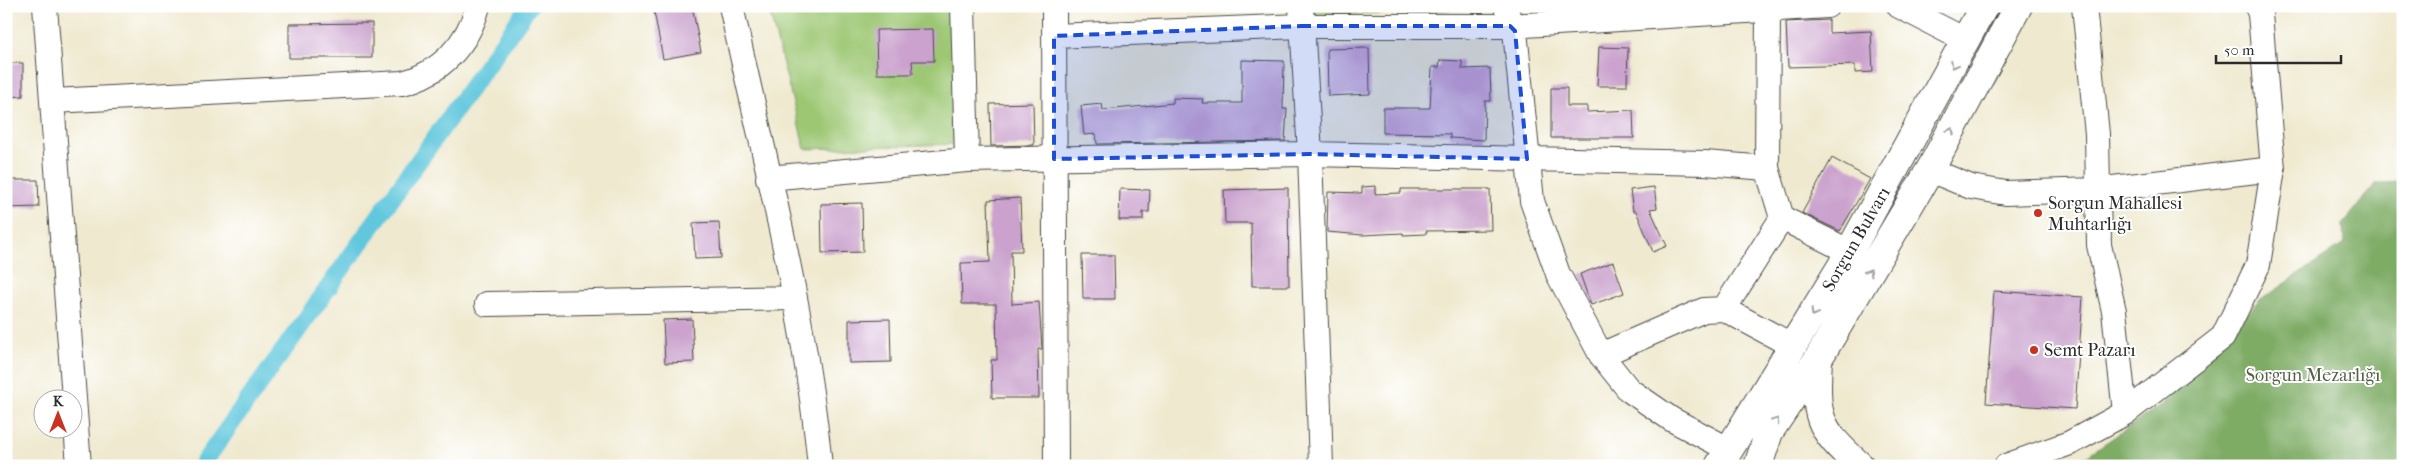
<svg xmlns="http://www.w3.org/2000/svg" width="2409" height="472" font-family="'IM FELL French Canon',serif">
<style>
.green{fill:#9dc773;stroke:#64794f}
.forest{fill:#7eac65;stroke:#546c48}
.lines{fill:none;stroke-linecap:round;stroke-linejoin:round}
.canal{stroke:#60c7dd;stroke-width:18}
.building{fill:#caa2cd}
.minor-casing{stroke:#484844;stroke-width:26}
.major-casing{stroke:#484844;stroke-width:30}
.minor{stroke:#fff;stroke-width:24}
.major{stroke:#fff;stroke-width:28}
.oneway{stroke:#a0a0a0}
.marked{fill:#1d4ed8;fill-opacity:0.2;stroke:#1d4ed8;stroke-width:4;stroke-dasharray:10 6;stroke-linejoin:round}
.poi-dot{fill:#c8321e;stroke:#fff;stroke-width:2}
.labels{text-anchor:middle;stroke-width:4;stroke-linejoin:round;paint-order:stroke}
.poi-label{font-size:18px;fill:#2b2b2b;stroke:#fff;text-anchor:start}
.street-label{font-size:18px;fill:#2b2b2b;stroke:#fff}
.park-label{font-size:18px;fill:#536244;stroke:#fff}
</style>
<rect width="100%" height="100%" fill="#fff"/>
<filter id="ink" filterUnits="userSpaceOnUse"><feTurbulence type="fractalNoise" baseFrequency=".02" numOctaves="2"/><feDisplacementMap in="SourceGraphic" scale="10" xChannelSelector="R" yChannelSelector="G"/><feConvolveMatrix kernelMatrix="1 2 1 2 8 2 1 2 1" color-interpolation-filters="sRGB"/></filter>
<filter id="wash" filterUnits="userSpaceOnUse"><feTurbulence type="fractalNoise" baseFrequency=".0096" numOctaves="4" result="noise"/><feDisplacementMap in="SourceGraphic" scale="20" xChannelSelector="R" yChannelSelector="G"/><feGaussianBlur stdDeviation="1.12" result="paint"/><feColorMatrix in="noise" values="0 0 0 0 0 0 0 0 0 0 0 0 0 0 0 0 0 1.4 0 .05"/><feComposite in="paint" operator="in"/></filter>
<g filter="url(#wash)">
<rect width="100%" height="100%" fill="#efe9cf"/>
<!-- green -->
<path class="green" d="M768,6H954L960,144L805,149Z
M1315,6H1491V9L1314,15Z"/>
<!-- forest -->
<path class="forest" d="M2403,182V466H2072L2165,402L2258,302L2344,244L2343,224L2377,183Z"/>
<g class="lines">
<!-- canal -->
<path class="canal" d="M201,466L529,6"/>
</g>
<g id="blocks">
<!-- building -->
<path class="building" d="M678,6H692L701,52L663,59L654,11Z
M1829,20V33L1871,31L1873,72L1855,73V65L1788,67L1786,22Z
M372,23V58H289V24Z
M933,29L934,61H912L913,74H877L876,30Z
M1599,47L1628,48L1627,86H1597Z
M1369,48L1370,94L1328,96L1327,49Z
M1242,60L1284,61L1283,109H1287L1285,141L1097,144L1096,134L1084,135L1081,106L1102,104L1103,110L1125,108L1173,103V98L1203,99L1202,103H1242Z
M1440,60L1462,61V69L1490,68L1491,101H1485L1484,140L1450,138V134L1383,133V108H1430L1432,67H1439Z
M8,63H23V96L8,97Z
M1551,88H1567V106H1587V112L1633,110L1634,138H1551Z
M1033,103L1034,145L991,146L990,104Z
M1832,158L1870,179L1840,231L1802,213Z
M6,180H38L39,207L6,208Z
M1375,186V194L1401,193V189H1490L1491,230L1426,231V234L1403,235V233L1363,235L1327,232L1328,192L1362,193V187Z
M1654,187L1657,208L1650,209L1667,246L1653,252L1636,211H1633L1630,190Z
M1288,188L1289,286H1252L1251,223H1225L1224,190Z
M1120,189L1150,190L1149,212H1143V220H1119Z
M1020,198L1022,251H1011L1012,304L1039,302L1042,349H1038L1039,398H992L991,360H997L996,304H962L961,263L990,262L988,200Z
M862,203L863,252L822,253L821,204Z
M719,222L721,258L695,259L693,223Z
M1082,255H1114L1115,299H1083Z
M1613,262L1624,293L1591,305L1580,274Z
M1994,291L2083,297L2075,409L1986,403Z
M692,319L694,362L665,363L663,320Z
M890,319L891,362L849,363V320Z"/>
</g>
</g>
<g filter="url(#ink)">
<use href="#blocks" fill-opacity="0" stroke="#484844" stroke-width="1"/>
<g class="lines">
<defs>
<path id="minor" d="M45,6L79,466
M731,6C764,158 805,311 820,466
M963,6L967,160
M1054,6L1056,466
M1301,6L1310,154L1321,466
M1506,6L1510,26L1515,31L1532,201L1558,274L1601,355L1629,390L1671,419L1728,449
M1768,6L1767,168L1782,218L1850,252
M1899,6L1967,41
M2084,6L2097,134L2099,245L2114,311L2125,413
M1054,36L1301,26H1510L1827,6
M53,101L402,83C440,74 468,44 478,6
M1930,170L1971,187L2006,193L2096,190L2273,169
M768,178L967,160L1310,154L1705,163L1767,168
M487,304L795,298
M1724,309L1793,346
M1601,355L1704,310L1724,309L1782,218
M2006,466L2070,443L2125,413L2223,337L2258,265L2273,169L2260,14L2257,6"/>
<path id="major" d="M1818,359C1815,416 1816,427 1860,466
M1719,466L1841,267L1984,6
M1758,466L1769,432L1818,359L1930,170L2018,6"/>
</defs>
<!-- minor casing -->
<use href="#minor" class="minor-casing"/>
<!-- major casing -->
<use href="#major" class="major-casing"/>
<!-- minor -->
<use href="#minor" class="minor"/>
<!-- major -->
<use href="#major" class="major"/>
</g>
<!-- one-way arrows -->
<defs><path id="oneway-chevron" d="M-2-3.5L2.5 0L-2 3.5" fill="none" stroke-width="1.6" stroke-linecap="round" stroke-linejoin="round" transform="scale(1.25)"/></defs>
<g class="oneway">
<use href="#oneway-chevron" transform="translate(1954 65) rotate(119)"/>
<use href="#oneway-chevron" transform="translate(1951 131) rotate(-62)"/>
<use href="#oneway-chevron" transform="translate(1869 272) rotate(-59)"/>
<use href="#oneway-chevron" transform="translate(1814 313) rotate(121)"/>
<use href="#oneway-chevron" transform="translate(1776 421) rotate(-56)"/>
</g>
</g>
<!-- marked area -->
<path class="marked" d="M1301,26H1510L1515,31L1527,159L1310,154L1054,159V36Z"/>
<!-- markers -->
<g class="poi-dot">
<circle cx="2038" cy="213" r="5"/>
<circle cx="2034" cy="350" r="5"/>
</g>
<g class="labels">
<!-- poi labels -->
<g class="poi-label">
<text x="2048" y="209">Sorgun Mahallesi<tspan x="2048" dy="21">Muhtarlığı</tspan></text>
<text x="2044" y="356">Semt Pazarı</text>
</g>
<!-- street labels -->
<g class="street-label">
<text transform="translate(1856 239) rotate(-60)" y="6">Sorgun Bulvarı</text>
</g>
<!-- park labels -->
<g class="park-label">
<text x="2313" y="381">Sorgun Mezarlığı</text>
</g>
</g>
<!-- margin -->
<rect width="2409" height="472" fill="none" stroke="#fff" stroke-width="25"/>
<!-- north arrow -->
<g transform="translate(58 414)"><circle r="24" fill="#ffffff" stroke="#aaaaaa"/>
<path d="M0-4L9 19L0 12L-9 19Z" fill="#c8321e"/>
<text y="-8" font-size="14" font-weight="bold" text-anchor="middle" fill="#2b2b2b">K</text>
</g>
<!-- scale -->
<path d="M2216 55v8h125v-8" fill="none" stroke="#2b2b2b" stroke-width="2.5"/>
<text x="2224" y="55" font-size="15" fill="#2b2b2b" stroke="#ffffff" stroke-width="4" paint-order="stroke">50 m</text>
</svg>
